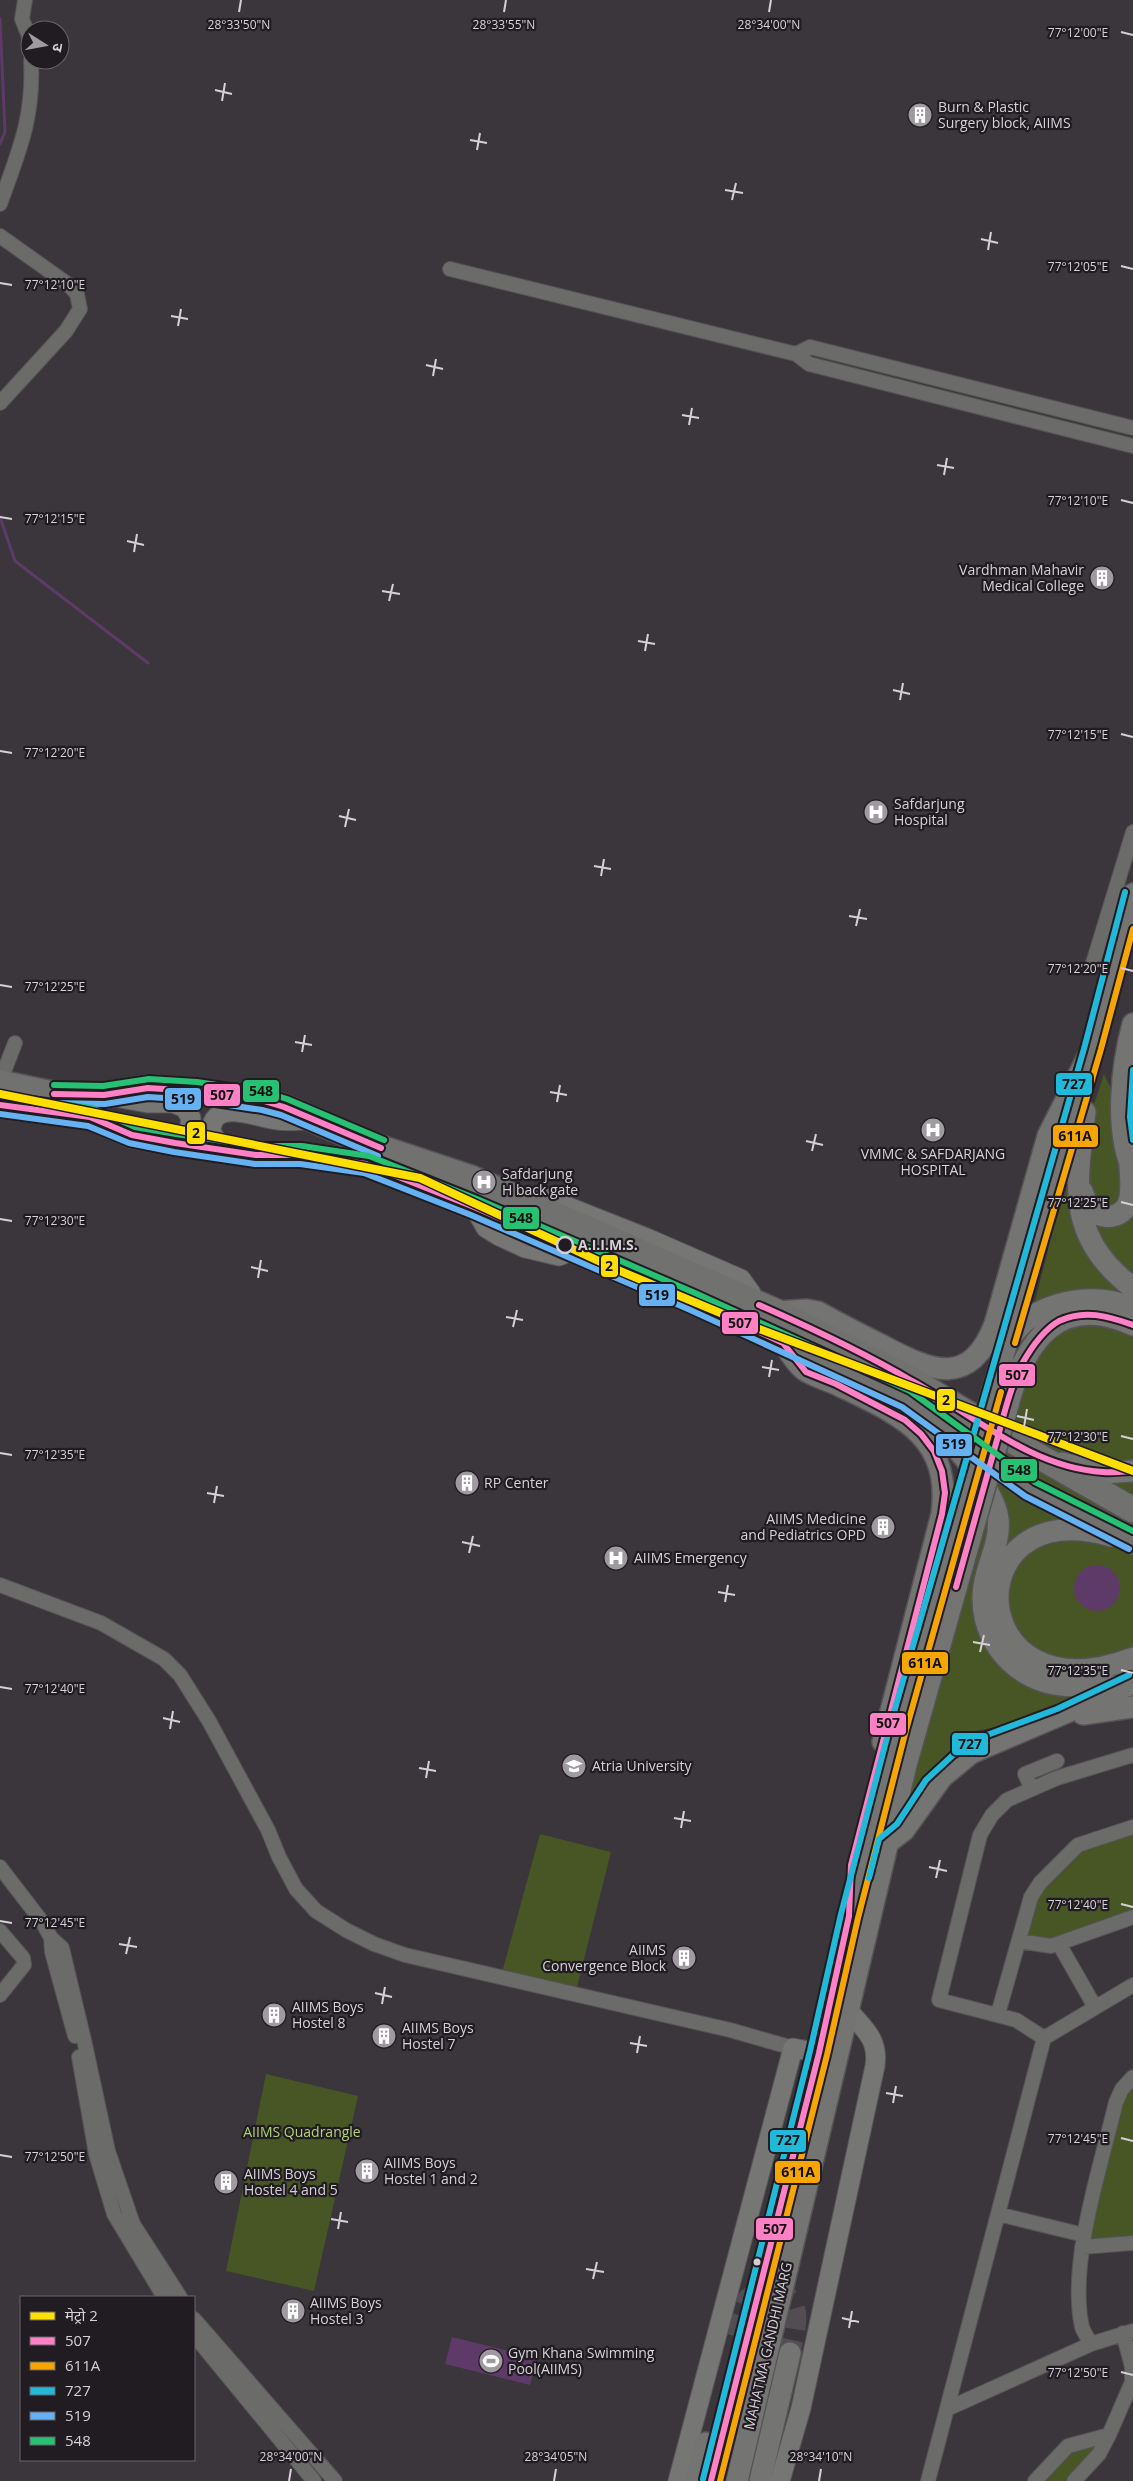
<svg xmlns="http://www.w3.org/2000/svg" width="1133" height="2481" font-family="'Open Sans','Noto Sans Devanagari',sans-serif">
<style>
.green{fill:#475624}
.water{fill:#5e3a68}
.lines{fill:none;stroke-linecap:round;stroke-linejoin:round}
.stream{stroke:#5e3a68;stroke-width:3}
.primary-tunnel{stroke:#524d52;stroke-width:21;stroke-dasharray:21 11;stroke-linecap:butt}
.street-casing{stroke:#565356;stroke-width:16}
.secondary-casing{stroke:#565356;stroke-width:21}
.primary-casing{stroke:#565356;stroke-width:24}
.highway-casing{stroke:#565356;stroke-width:28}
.street{stroke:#6b6b69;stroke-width:14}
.secondary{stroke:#767674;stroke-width:19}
.primary{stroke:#747472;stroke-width:21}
.highway{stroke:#717170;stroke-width:25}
.primary-bridge-casing{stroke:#565356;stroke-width:24;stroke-linecap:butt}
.primary-bridge{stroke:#747472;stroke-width:21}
.bus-1-casing{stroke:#201c21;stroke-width:10}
.bus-2-casing{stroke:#201c21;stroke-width:10}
.bus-3-casing{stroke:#201c21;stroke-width:10}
.bus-4-casing{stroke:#201c21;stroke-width:10}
.bus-5-casing{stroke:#201c21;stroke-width:10}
.bus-1{stroke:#ff80c5;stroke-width:6}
.bus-2{stroke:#f7a600;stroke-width:6}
.bus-3{stroke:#20b9da;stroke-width:6}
.bus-4{stroke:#66b1f2;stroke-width:6}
.bus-5{stroke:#26c172;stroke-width:6}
.metro-1-casing{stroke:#201c21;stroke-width:11}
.metro-1{stroke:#ffdf00;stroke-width:8}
.ticks{fill:none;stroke:#d5d0d7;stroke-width:2}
.stop-dot{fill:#201c21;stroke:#d5d0d7;stroke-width:2.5}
.bus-dot{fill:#d5d0d7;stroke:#201c21;stroke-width:2}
.labels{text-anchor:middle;stroke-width:4.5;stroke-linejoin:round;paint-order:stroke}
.poi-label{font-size:14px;fill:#d5d0d7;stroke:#201c21;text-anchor:start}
.stop-label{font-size:14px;font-weight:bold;fill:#d5d0d7;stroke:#201c21;text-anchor:start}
.park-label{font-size:14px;fill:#b2d275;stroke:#201c21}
.street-label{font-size:14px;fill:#d5d0d7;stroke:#201c21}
.ticks-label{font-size:12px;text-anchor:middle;fill:#d5d0d7;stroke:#201c21;stroke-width:4.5;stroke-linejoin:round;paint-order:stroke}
.line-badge{stroke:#201c21;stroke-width:2}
.pale-badge-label{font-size:14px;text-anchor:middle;font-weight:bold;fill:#111}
</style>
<rect width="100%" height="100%" fill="#3b363b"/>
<!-- green -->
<path class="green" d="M1104,1074L1133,1135V1701L970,1732L906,1811L1053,1230Z
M1133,1831V1911L1050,1942L1025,1938L1036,1899L1080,1849Z
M540,1834L611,1852L575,1995L501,1976Z
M266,2074L358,2096L314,2291L226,2271Z
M1133,2086V2238L1089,2239L1122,2104Z
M1104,2440L1069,2481H1039L1064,2454Z"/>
<!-- water -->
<path class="water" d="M1074 1588a23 23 0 1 1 46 0a23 23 0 1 1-46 0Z
M452,2337L537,2358L530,2385L445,2364Z"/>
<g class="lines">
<!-- stream -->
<path class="stream" d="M0,19L5,132L0,144
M0,517L15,561L148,663"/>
<!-- primary-tunnel -->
<path class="primary-tunnel" d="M735,2336C738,2324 740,2308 748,2299C762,2284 791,2290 795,2310C798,2324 792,2340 790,2353"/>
<defs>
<path id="street" d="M25,0L22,19L30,39
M0,204C19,151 34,118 31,60
M0,236L69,285L77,294L80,309L66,331L0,403
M450,269L796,354L809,364L1133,446
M796,354L810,347L1133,428
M1093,963L1133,832
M0,1082L15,1043
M0,1585L101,1623L164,1659L180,1675L209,1721L268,1830L279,1857L296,1889L316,1911L346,1930L374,1944L405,1955L730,2030L793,2048
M1032,1789L1025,1774L1057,1761
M0,1867L43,1923L51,1938L62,1948L84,2040L108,2151L133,2224L180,2297
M0,1931L23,1958L24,1965L0,1995
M51,1938L52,1952L75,2036
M1019,1941L1051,1946L1133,1917
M1059,1944L1095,2007
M998,2014L1031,1897L1040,1883L1078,1845L1133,1827
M1044,2038L1133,1985
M79,2057L96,2154L114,2214L164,2297
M998,2214L1084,2235
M1082,2247L1133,2243
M194,2319L335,2481
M194,2335L314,2481
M1091,2344C1088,2338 1084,2333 1082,2327C1068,2263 1101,2166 1116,2102L1122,2089L1133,2077
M947,2409L1091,2344L1133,2331
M928,2481L1044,2038L1016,2020L939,2000L980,1835L992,1815L1007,1800L1057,1778L1133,1755
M1035,2481L1068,2446L1109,2435L1132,2382V2367L1123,2333
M1074,2481L1099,2454L1109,2435"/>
<path id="secondary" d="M115,1097L147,1103H173L185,1108L191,1118L189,1130L179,1138L164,1137
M233,1147L217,1142L211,1131C213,1097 257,1118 277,1120C287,1122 298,1120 308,1120
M529,1204L538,1198H546L647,1238L741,1279L751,1293L753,1302
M474,1207L486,1228L499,1236L525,1248L559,1256L575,1250
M678,2481L793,2048L819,2053
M780,2481L801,2408L875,2066C879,2039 864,2029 848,2010"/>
<path id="primary" d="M1133,1024C1122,1065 1114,1131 1133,1170
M1089,1061L1133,894
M1085,1112C1076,1186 1066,1237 1133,1288
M1082,1191C1085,1197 1086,1205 1091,1209C1102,1221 1121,1218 1128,1204C1133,1193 1130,1176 1130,1164
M777,1312L807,1310L818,1312C839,1324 861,1335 883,1346C932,1372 970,1388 995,1324L1048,1136L1093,1047
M1009,1339C1015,1332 1021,1324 1028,1319C1058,1298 1100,1294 1133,1308
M783,1343C790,1352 798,1367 808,1372C817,1377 827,1380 836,1384C898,1414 952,1434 942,1514L883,1742
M993,1390L1079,1095
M1008,1405C1025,1340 1060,1292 1133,1325
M940,1431C959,1449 995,1492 998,1519C1001,1541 987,1564 984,1586C977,1632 1008,1675 1054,1684C1077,1688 1103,1686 1127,1686
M1062,1463L1103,1473L1133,1471
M1111,1536C953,1489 961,1723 1133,1658
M1083,1714L1133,1707
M886,1844L904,1830L942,1777L971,1753L1121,1689
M696,2481L706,2443
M711,2481L819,2053L849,1916L898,1728
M737,2481L906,1765
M760,2481L790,2353"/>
<path id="highway" d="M0,1083L57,1095H104L148,1088L196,1091L264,1101L284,1107L369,1144L471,1178L777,1312L912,1380L1033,1453L1133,1510
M0,1105L90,1117L132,1135L175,1143L256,1155H301L366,1164L474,1207L692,1301L906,1399L1030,1489L1133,1541"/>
</defs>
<!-- street casing -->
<use href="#street" class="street-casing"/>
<!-- secondary casing -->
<use href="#secondary" class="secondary-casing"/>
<!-- primary casing -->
<use href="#primary" class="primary-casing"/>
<!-- highway casing -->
<use href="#highway" class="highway-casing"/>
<!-- street -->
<use href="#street" class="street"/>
<!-- secondary -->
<use href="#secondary" class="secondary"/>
<!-- primary -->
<use href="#primary" class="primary"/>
<!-- highway -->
<use href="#highway" class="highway"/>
<defs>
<path id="primary-bridge" d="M898,1728L993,1390
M906,1765L1008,1405"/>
</defs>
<!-- primary-bridge casing -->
<use href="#primary-bridge" class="primary-bridge-casing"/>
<!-- primary-bridge -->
<use href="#primary-bridge" class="primary-bridge"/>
<defs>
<path id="bus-1" d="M54,1094L104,1095L148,1088L196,1091L264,1101L284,1107L381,1148
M0,1105L90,1117L132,1135L175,1143L256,1155H301L366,1164L474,1207L692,1301L783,1343L806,1372L836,1384L905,1420L921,1434L934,1451L942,1471L945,1493L942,1514L851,1865L849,1916L819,2053L711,2481
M759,1305C811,1328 863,1352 912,1381C972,1414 1031,1468 1103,1472C1113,1473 1123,1471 1133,1471
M956,1587C969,1540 982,1494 995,1447C1003,1419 1009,1390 1022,1364C1031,1348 1043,1330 1059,1321C1084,1309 1108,1316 1133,1325"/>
<path id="bus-2" d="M1015,1343L1101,1049L1133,929
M720,2481L827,2055L858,1918L906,1730L1001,1392"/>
<path id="bus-3" d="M1133,1070L1130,1117L1133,1140
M869,1878L879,1839L897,1824L926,1780L953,1755L979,1738L1057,1709L1129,1675
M703,2479L810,2051L841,1914L890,1726L1085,1045L1125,892"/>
<path id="bus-4" d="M54,1103L105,1104L148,1097L195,1100L262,1110L281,1115L378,1156
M0,1114L88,1126L129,1143L174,1152L255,1164H300L364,1173L471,1215L688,1309L902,1407L1025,1496L1129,1549"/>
<path id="bus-5" d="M54,1085L103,1086L149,1079L197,1082L265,1092L287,1099L384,1140
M1,1096L92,1108L135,1127L176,1134L257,1146H302L369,1156L477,1199L695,1293L910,1391L1035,1482L1133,1531"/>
</defs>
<!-- bus-1 casing -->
<use href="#bus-1" class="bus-1-casing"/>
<!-- bus-2 casing -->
<use href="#bus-2" class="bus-2-casing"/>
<!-- bus-3 casing -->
<use href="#bus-3" class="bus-3-casing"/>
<!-- bus-4 casing -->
<use href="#bus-4" class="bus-4-casing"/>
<!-- bus-5 casing -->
<use href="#bus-5" class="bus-5-casing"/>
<!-- bus-1 -->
<use href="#bus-1" class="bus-1"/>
<!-- bus-2 -->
<use href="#bus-2" class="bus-2"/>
<!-- bus-3 -->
<use href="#bus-3" class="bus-3"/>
<!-- bus-4 -->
<use href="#bus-4" class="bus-4"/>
<!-- bus-5 -->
<use href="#bus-5" class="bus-5"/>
<defs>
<path id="metro-1" d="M0,1094L420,1178L620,1271L754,1327L1133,1471"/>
</defs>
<!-- metro-1 casing -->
<use href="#metro-1" class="metro-1-casing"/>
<!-- metro-1 -->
<use href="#metro-1" class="metro-1"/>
</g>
<!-- ticks -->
<path class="ticks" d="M239,12L241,0M504,12L506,0M769,12L771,0M1121,32L1133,35M215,90L232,94M222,101L225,83M470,140L487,143M477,150L480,133M725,190L743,193M732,200L736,183M981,239L998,243M988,250L991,232M1121,266L1133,269M0,283L12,285M171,316L188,319M178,326L181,309M426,365L443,369M433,376L436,359M682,415L699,418M689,425L692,408M937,465L954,468M944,475L947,458M1121,500L1133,503M0,517L12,519M127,541L144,545M134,552L137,534M382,591L400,594M389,601L393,584M638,641L655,644M645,651L648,634M893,690L910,694M900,700L903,683M1121,734L1133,737M0,751L12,753M339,816L356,820M345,827L349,809M594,866L611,869M601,876L604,859M849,916L867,919M856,926L860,909M1121,968L1133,971M0,985L12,987M295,1042L312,1045M302,1052L305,1035M550,1092L567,1095M557,1102L560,1085M806,1141L823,1145M812,1151L816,1134M1121,1202L1133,1205M0,1219L12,1221M251,1267L268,1271M258,1278L261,1260M506,1317L523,1320M513,1327L517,1310M762,1367L779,1370M769,1377L772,1360M1017,1416L1034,1420M1024,1427L1027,1409M1121,1436L1133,1439M0,1453L12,1455M207,1493L224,1496M214,1503L217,1486M462,1542L480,1546M469,1553L473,1536M718,1592L735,1595M725,1602L728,1585M973,1642L990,1645M980,1652L984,1635M1121,1670L1133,1673M0,1687L12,1689M163,1718L180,1722M170,1729L173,1711M419,1768L436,1771M426,1778L429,1761M674,1818L691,1821M681,1828L684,1811M929,1867L947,1871M936,1878L940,1860M1121,1904L1133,1907M0,1921L12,1923M119,1944L137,1947M126,1954L130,1937M375,1993L392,1997M382,2004L385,1987M630,2043L647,2046M637,2053L640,2036M886,2093L903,2096M893,2103L896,2086M1121,2138L1133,2141M0,2155L12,2157M331,2219L348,2222M338,2229L341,2212M586,2269L604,2272M593,2279L597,2262M842,2318L859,2322M849,2328L852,2311M1121,2372L1133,2375M289,2481L291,2469M554,2481L556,2469M819,2481L821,2469"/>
<!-- icons -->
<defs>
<symbol id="building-disc" viewBox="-11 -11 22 22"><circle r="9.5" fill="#9f9aa0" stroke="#201c21"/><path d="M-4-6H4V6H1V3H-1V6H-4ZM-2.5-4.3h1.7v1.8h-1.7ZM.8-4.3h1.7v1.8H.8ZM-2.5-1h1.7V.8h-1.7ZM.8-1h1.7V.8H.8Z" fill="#fff"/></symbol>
<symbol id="hospital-disc" viewBox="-11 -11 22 22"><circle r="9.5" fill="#9f9aa0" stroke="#201c21"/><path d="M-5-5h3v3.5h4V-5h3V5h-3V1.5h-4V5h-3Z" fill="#fff"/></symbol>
<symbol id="university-disc" viewBox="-11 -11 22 22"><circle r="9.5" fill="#9f9aa0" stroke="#201c21"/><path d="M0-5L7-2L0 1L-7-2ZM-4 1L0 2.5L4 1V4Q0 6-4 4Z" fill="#fff"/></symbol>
<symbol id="stadium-disc" viewBox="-11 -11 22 22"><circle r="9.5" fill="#9f9aa0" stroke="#201c21"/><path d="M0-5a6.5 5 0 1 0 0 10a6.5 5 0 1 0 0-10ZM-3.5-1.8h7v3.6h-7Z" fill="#fff"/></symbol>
</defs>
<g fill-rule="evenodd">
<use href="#building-disc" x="906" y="101" width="28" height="28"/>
<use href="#building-disc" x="1088" y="564" width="28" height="28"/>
<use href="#hospital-disc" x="862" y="798" width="28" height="28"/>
<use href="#hospital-disc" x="919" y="1116" width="28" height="28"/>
<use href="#hospital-disc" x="470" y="1168" width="28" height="28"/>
<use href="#building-disc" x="453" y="1469" width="28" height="28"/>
<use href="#building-disc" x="869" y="1513" width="28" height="28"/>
<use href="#hospital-disc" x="602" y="1544" width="28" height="28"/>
<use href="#university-disc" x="560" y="1752" width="28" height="28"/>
<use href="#building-disc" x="670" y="1944" width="28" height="28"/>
<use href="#building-disc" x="260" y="2001" width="28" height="28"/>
<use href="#building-disc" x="370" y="2022" width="28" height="28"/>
<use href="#building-disc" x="353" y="2157" width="28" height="28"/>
<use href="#building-disc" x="212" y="2168" width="28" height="28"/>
<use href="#building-disc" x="279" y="2297" width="28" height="28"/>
<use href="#stadium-disc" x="477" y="2347" width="28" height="28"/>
</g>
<!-- markers -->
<circle class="stop-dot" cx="565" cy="1245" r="8"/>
<circle class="bus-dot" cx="757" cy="2262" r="4.5"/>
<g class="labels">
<!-- poi labels -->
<g class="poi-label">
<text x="938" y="112">Burn &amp; Plastic<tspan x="938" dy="16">Surgery block, AIIMS</tspan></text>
<text x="1084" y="575" text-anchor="end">Vardhman Mahavir<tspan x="1084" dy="16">Medical College</tspan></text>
<text x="894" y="809">Safdarjung<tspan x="894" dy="16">Hospital</tspan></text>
<text x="933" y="1159" text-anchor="middle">VMMC &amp; SAFDARJANG<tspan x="933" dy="16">HOSPITAL</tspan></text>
<text x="502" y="1179">Safdarjung<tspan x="502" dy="16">H back gate</tspan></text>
<text x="484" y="1488">RP Center</text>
<text x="866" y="1524" text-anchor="end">AIIMS Medicine<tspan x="866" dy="16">and Pediatrics OPD</tspan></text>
<text x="634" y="1563">AIIMS Emergency</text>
<text x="592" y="1771">Atria University</text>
<text x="666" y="1955" text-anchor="end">AIIMS<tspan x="666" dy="16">Convergence Block</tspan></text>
<text x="292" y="2012">AIIMS Boys<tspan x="292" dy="16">Hostel 8</tspan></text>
<text x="402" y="2033">AIIMS Boys<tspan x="402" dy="16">Hostel 7</tspan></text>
<text x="384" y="2168">AIIMS Boys<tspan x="384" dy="16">Hostel 1 and 2</tspan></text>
<text x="244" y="2179">AIIMS Boys<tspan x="244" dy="16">Hostel 4 and 5</tspan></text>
<text x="310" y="2308">AIIMS Boys<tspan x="310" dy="16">Hostel 3</tspan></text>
<text x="508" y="2358">Gym Khana Swimming<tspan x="508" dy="16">Pool(AIIMS)</tspan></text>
</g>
<!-- stop labels -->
<g class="stop-label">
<text x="578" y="1250">A.I.I.M.S.</text>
</g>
<!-- park labels -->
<g class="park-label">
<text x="302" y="2137">AIIMS Quadrangle</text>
</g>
<!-- street labels -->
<g class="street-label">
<text transform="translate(768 2346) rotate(-77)" y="5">MAHATMA GANDHI MARG</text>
</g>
</g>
<g class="ticks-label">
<text x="239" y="29">28°33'50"N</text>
<text x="504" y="29">28°33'55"N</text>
<text x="769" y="29">28°34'00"N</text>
<text x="1078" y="37">77°12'00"E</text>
<text x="1078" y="271">77°12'05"E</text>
<text x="55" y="289">77°12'10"E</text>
<text x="1078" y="505">77°12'10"E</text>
<text x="55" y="523">77°12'15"E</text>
<text x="1078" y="739">77°12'15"E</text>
<text x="55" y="757">77°12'20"E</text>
<text x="1078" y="973">77°12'20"E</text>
<text x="55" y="991">77°12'25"E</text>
<text x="1078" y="1207">77°12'25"E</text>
<text x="55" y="1225">77°12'30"E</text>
<text x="1078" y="1441">77°12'30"E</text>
<text x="55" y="1459">77°12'35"E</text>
<text x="1078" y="1675">77°12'35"E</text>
<text x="55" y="1693">77°12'40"E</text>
<text x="1078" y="1909">77°12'40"E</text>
<text x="55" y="1927">77°12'45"E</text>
<text x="1078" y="2143">77°12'45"E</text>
<text x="55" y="2161">77°12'50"E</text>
<text x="1078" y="2377">77°12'50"E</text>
<text x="291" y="2461">28°34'00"N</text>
<text x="556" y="2461">28°34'05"N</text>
<text x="821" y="2461">28°34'10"N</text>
</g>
<g class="line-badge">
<rect x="1055" y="1072" width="38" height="24" rx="5" fill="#20b9da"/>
<rect x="242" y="1079" width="38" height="24" rx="5" fill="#26c172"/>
<rect x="203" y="1083" width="38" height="24" rx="5" fill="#ff80c5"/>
<rect x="164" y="1087" width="38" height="24" rx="5" fill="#66b1f2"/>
<rect x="186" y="1121" width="20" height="24" rx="5" fill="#ffdf00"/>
<rect x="1052" y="1124" width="47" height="24" rx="5" fill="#f7a600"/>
<rect x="502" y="1206" width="38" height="24" rx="5" fill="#26c172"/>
<rect x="600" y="1254" width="19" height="24" rx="5" fill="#ffdf00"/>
<rect x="638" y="1283" width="38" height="24" rx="5" fill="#66b1f2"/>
<rect x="721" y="1311" width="38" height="24" rx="5" fill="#ff80c5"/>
<rect x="998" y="1363" width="38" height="24" rx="5" fill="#ff80c5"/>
<rect x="936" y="1388" width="20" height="24" rx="5" fill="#ffdf00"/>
<rect x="935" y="1433" width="38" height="24" rx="5" fill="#66b1f2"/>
<rect x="1000" y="1458" width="38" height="24" rx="5" fill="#26c172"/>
<rect x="901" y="1651" width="48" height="24" rx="5" fill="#f7a600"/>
<rect x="869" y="1712" width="38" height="24" rx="5" fill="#ff80c5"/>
<rect x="951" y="1732" width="38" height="24" rx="5" fill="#20b9da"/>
<rect x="769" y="2129" width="38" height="24" rx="5" fill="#20b9da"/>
<rect x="774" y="2160" width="47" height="24" rx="5" fill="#f7a600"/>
<rect x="755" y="2217" width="39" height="24" rx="5" fill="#ff80c5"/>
</g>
<g class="pale-badge-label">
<text x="1074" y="1089">727</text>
<text x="261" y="1096">548</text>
<text x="222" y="1100">507</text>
<text x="183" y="1104">519</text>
<text x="196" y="1138">2</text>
<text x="1075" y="1141">611A</text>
<text x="521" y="1223">548</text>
<text x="609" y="1271">2</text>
<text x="657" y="1300">519</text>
<text x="740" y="1328">507</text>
<text x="1017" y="1380">507</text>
<text x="946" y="1405">2</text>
<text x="954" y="1449">519</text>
<text x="1019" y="1475">548</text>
<text x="925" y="1668">611A</text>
<text x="888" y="1728">507</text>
<text x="970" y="1749">727</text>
<text x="788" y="2145">727</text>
<text x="798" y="2177">611A</text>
<text x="775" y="2234">507</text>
</g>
<!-- legend -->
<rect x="20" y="2296" width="175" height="165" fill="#201c21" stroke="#68646a"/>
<rect x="30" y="2312" width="25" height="8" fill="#ffdf00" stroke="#68646a"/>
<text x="65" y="2321" font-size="15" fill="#d5d0d7">मेट्रो 2</text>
<rect x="30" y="2337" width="25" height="8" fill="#ff80c5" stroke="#68646a"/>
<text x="65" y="2346" font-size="15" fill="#d5d0d7">507</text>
<rect x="30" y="2362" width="25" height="8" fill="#f7a600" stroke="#68646a"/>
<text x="65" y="2371" font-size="15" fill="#d5d0d7">611A</text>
<rect x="30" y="2387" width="25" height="8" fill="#20b9da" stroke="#68646a"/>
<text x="65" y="2396" font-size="15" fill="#d5d0d7">727</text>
<rect x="30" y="2412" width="25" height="8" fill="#66b1f2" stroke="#68646a"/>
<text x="65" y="2421" font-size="15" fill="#d5d0d7">519</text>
<rect x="30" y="2437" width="25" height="8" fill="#26c172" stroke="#68646a"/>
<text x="65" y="2446" font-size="15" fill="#d5d0d7">548</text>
<!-- north arrow -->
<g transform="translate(45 45) rotate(101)"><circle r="24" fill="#201c21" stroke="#68646a"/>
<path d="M0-4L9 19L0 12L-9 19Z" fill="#9f9aa0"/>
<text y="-8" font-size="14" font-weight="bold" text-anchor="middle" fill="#d5d0d7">उ</text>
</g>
</svg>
